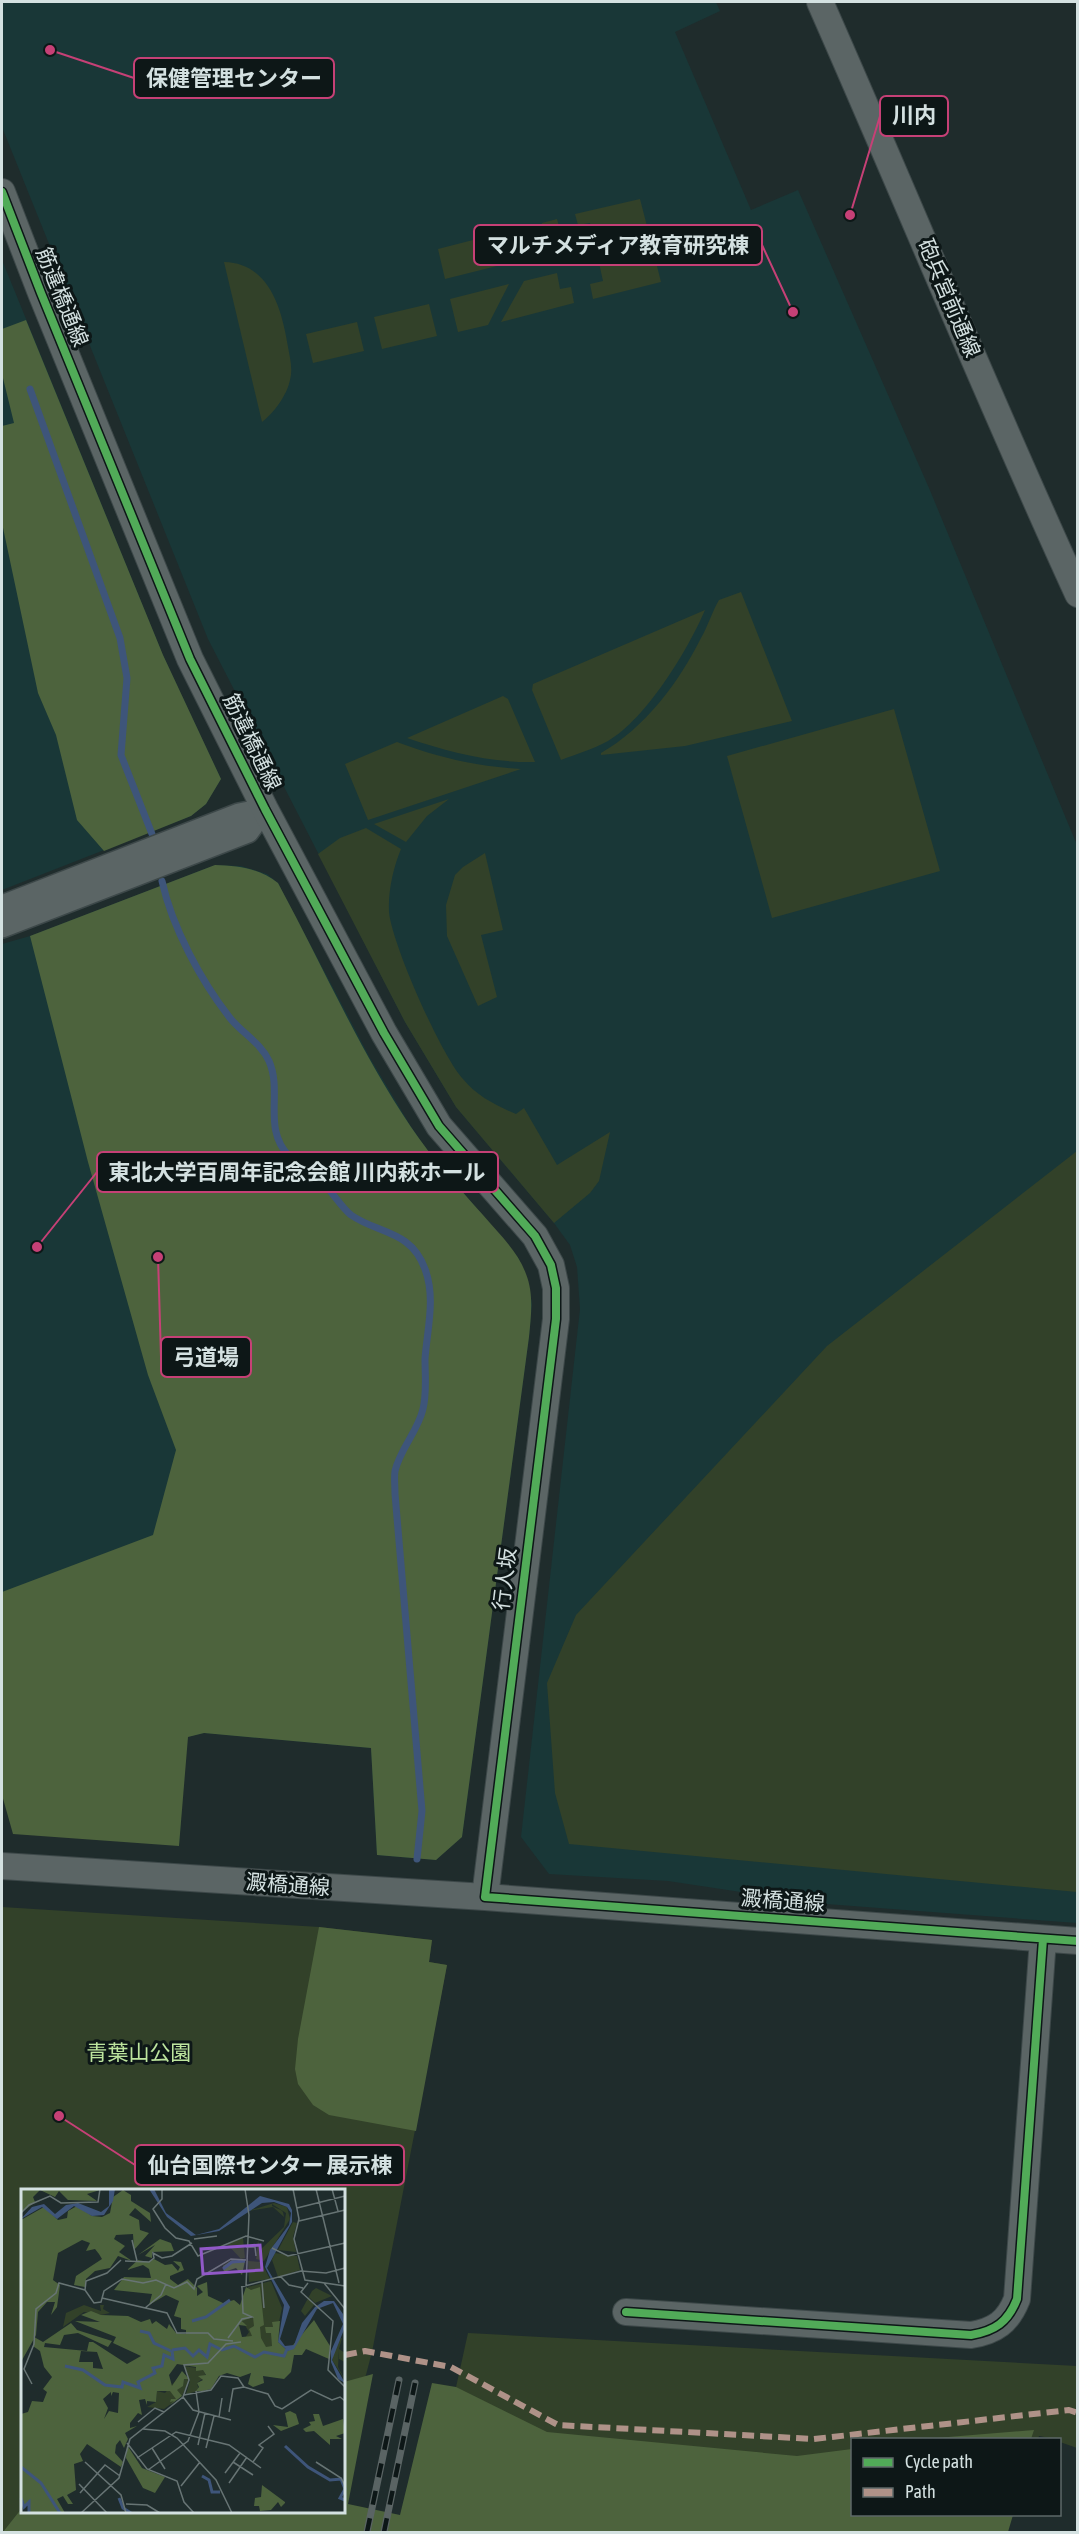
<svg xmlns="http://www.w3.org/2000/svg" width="1079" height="2534" font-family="'Asap Condensed','Noto Sans JP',sans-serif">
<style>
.built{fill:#193737}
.green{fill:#324129}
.forest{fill:#4d633d}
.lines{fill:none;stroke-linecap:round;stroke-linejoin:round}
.stream{stroke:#3e557a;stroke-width:7}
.minor-casing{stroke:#3d4849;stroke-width:24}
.tertiary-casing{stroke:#3d4849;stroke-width:28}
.minor{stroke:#5b6565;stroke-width:21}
.tertiary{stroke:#5b6565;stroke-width:26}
.rail-casing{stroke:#5a6464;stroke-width:7}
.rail{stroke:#0d1717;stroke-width:4.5;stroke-dasharray:14;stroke-linecap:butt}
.quiet{stroke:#af9288;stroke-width:6;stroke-dasharray:12 6;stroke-linecap:butt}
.cycleway-casing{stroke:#0d1717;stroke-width:11}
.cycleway{stroke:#51ab58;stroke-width:8}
.labels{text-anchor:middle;stroke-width:6;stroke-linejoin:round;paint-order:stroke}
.street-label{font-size:21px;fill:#d4e1e1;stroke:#0d1717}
.park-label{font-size:21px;fill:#bde59e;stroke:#0d1717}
.inset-river{fill:none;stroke:#3e557a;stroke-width:3}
.inset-road{fill:none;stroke:#677474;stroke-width:1.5}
.view{fill:#9159c8;fill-opacity:0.15;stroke:#9159c8;stroke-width:3}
.inset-edge{fill:none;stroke:#d4e1e1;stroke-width:3}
.leader{fill:none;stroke:#c64076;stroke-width:2}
.callout-dot{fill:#c64076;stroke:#0d1717;stroke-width:2}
.callout{fill:#0d1717;stroke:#c64076;stroke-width:2}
.callout-label{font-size:22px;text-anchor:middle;font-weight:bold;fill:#d4e1e1}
</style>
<rect width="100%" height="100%" fill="#1f2c2c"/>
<!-- built -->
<path class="built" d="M2,2H716L720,11L675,32L751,210L798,190L929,488L1077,845V1923L813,1903L668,1881L549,1874L521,1837L580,1309L577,1267L570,1245L554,1223L456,1107L405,1022L208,639L2,127Z
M2,260L163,655L221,779L206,804L191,816L2,890Z
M215,865L241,866L267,874L278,883L370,1058L410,1125L430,1154L505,1241L519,1259L529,1287L532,1304L529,1337L462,1837L436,1860L377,1855L371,1748L204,1733L187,1737L179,1846L2,1666V944L30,936Z"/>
<!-- green -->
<path class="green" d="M640,199L648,230L594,243L590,223L578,225L575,214Z
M557,219L560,230L548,233L552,253L531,259L542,223Z
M532,225L517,261L445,279L438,249Z
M653,250L661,282L593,299L590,284L603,281L599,263Z
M224,262C270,263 282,310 288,347C290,358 293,369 290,380C287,395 274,413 262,422Z
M557,273L560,289L571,287L574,303L501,322L524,281Z
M509,284L488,325L458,332L450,299Z
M429,304L437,336L382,349L374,317Z
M357,322L364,351L313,363L306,334Z
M741,592L792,721L685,746L601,755V753C645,728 679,682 701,638C708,626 712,612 719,600Z
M705,610C688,650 646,719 608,741C594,749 576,754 561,760L532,690L533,684Z
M503,696L508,699L535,762C490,763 449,752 407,738Z
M894,709L940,871L772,918L727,756Z
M397,742C440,758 475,766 521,769L368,820L345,764Z
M449,799L427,816L406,842L374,824Z
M366,828L401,849C393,868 388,892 389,912C392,944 441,1055 463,1079C477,1096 495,1105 516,1114L524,1108L557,1165L610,1132L599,1181L590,1193L554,1223L456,1107L405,1022L318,854L340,838Z
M485,853L503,930L481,935L497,997L478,1006L447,936L446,905L455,875L463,867Z
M1077,1151V1892L569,1844L555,1793L547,1683L576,1615L827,1346Z
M2,1907L319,1927L432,1940L429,1962L447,1965L372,2352L344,2458V2190H22V2512L105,2532H2Z
M468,2333L1077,2366V2448L1060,2442V2440L1039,2436L1038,2440H852V2514L424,2532Z"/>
<!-- forest -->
<path class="forest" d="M26,320L163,655L221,779L206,804L191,816L104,851L77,820L56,735L38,693L2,523V426L14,423L2,374V329Z
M215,865C239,866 259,868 278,883C322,964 359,1050 411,1127C432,1158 458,1187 483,1215C498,1233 518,1251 526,1274C534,1294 531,1316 529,1337L462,1837L436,1860L377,1855L371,1748L204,1733L188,1737L179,1846L13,1834L2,1795V1592L153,1535L176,1450L148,1375L88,1162L30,936Z
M319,1927L432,1940L429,1962L447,1965L416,2131L329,2115L313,2105L298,2084L295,2069L298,2039Z
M373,2374L348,2504L400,2515L432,2383L456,2387L547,2432L797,2456L852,2449V2514L1013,2515L1008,2532H3L22,2508V2512H344V2382Z
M1034,2430L1031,2439H924Z"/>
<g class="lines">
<!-- stream -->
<path class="stream" d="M30,389L120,638L127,678L121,755L152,834
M162,881C172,927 201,981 230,1018C242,1033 261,1043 269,1061C283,1093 262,1128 289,1156C298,1166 311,1171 321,1181C332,1191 340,1206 351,1215C378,1234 411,1230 425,1269C436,1298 427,1330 425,1359C425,1376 427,1393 423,1409C418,1431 400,1449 395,1471C394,1478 395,1486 395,1494L422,1811L417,1859"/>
<defs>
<path id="minor" d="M2,906L239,814L265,809
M2,927L248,832L265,809"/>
<path id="tertiary" d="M820,2C907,199 988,398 1078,594
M2,192L41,293L190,659L265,809L384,1033L439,1126L535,1236L551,1265L556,1288V1319L485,1897
M2,1866L485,1897L1078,1941
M626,2312L971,2335C995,2331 1008,2322 1017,2299L1043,1939"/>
</defs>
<!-- minor casing -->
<use href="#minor" class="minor-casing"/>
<!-- tertiary casing -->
<use href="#tertiary" class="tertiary-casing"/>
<!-- minor -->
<use href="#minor" class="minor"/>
<!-- tertiary -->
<use href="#tertiary" class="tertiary"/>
<defs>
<path id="rail" d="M367,2532L399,2380
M384,2532L415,2383"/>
</defs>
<!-- rail casing -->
<use href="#rail" class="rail-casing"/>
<!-- rail -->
<use href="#rail" class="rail"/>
<!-- quiet -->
<path class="quiet" d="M345,2355L365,2351L451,2367L558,2425L814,2439L1069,2410L1078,2413"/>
<defs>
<path id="cycleway" d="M2,192L41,293L190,659L265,809L384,1033L439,1126L535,1236L551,1265L556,1288V1319L485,1897L1078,1941
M626,2312L971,2335C995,2331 1008,2322 1017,2299L1043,1939"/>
</defs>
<!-- cycleway casing -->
<use href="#cycleway" class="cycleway-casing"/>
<!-- cycleway -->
<use href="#cycleway" class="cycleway"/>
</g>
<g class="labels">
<!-- street labels -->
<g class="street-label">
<text transform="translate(62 297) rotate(68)" y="7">筋違橋通線</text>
<text transform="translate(949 298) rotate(67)" y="7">砲兵営前通線</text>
<text transform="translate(252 742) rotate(64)" y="7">筋違橋通線</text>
<text transform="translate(505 1579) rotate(-83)" y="7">行人坂</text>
<text transform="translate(288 1885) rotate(4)" y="7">澱橋通線</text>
<text transform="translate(783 1901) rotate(4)" y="7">澱橋通線</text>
</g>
<!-- park labels -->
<g class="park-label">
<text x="139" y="2060">青葉山公園</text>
</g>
</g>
<!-- overview -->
<g transform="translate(21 2189)">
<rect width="324" height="324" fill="#1f2c2c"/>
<path d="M253,14L266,18L269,30L243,72L235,70L237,51L239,61L263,38L265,24L251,15V17L255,19L260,21L262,23L263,28L252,18L227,22ZM272,33L276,34L272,48L275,63L257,61ZM222,49L224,69L220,70L206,55ZM254,64L276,67L279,81L257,88L251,71ZM227,72L240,73L249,90L228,93ZM250,92L261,119L256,142L263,166L220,155L228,143L222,133L227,98ZM295,99L311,107L294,114L288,108L293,116L284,127L280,122L291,102ZM63,116L80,122L79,116H83L82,120L89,124L80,126L63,123L42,138L45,124ZM321,149L318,160L324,164V173L318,170V161L317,178L324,191L311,171L316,151ZM163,177L182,180L185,187L176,194L178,202L165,205L169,192ZM162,183L168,191L161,207L143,220L126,218L135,213L136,202L144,204Z" fill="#324129"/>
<path d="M0,0L79,1L66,5L76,12L47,11L38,2L34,8L19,1L12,8L14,13L0,24ZM102,1L110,6V12L129,24L130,33L114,19L108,26L118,31L119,41L128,44L113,61L112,45L95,46L93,50L104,57L98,63L111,72L97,67L89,79L74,82L65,90L64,98L53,96L55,87L81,70L78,65L74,60L65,62L69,54L61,51L37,64L32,91L39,96L36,118L30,126L34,113H26L17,123L15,146L0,173V31L23,18L37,31L46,29L47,22L56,17L71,27L81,28L89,24L92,8ZM139,50L150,54L153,62L131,63V69L124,67L134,56L117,66ZM133,70L144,76L151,75L157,82L159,78L152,72L160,73L163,81L149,87V90L157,96L167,90L176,99V107L182,103L176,97L186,93L187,107L202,114L213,111L219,116L225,98L230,101L239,98L243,136L239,138L240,149L245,158L251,157L250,144H245L244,138H252L251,133L259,132L257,153L267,162L293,131L309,157L308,170L285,160L281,166H273L270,183L263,190L242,187L243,194L232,198L227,195L230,184L219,188L206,184L198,187L190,200L182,202H175L178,198L176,194L182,191L177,187L185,186L182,181L175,182V178L156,175L148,186L151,197L161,182L168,190H163L162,197L156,201L161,207L149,216L153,212L149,213L150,210H155L149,202H136L135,213L126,212V216L124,210L118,211L121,226L117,224L109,234V239L116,237L104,244L107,250L103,259L99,251L95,256L94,264L102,273L100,278L66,255L59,265L62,272L53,275L55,301L46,306L52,315H47L42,307L36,310L44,324H7V313L4,319L0,311V225L7,223L11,212L22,213L26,203L22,200L31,188L23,178L19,162L12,157L13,148L22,153L50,134L56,141L91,152L87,158L57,144L43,146L39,156L24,154L23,158L66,162L68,153H72L106,175L120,167L92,154L95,148L54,132L79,133L60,126L70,122L80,126L107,127L120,133L129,130L131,135L135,132L146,140L148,135L155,144L165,145V141L160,140V129L153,127L158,112L145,106L128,116L131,105L93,101L103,88L130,89L128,80L122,76L106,81L117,71L128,73ZM232,128L233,137L228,140L231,147L221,148L218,136L226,137L221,132ZM60,162L76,163L82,180L72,179V173H58ZM90,203V207L92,203L98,204L97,224L88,222L83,230L87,219L82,210ZM211,71L224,72L221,86L215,79L203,83L202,77ZM269,222L275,225L278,235L260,242L252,236L267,238L264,224ZM292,225H298L302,237L322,230L324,244L315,247L321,250H309V256L293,242L285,243L282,240L290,236L288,233L294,232ZM106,256L121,279L144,288L134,304L122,299L105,269ZM241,296L264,313V314L260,318L257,313L250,321L239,322L238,317H233L234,309L240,308Z" fill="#4d633d" fill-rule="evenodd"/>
<path d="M88,0H94L92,12L83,26L71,27L53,17L36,30L21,18L0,30L11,18L23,15L34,25L45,16L57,14L80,23L88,17ZM128,0H133L145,24L175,46L198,40L239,7L268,15L271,21V33L246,79L269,118L259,150L264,157L273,156L281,134L294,118L303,112H313L322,125L324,138L311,171L324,194L317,190L310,173V162L322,135L312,114L296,120L273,160L267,162L257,153L263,116L244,78L249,61L268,36L270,24L266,18L253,13L241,14L198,42L170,47L146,28Z" fill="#3e557a"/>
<path class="inset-river" d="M202,80L211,73L224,72M171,132L185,128L209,111M119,142L128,144L133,154L150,162M151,161L164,159L172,167L178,161L186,168L189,155L201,161L213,157L234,168L243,163L263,167L266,160M44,177L62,181L84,196L101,198L102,193L119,199L117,193L134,184L132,179L141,177L143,166L152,170L151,161M264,257L287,278L309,291L320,290L324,300L319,309L324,311M0,278L20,294L39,324M181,287L188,291L191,303H199M0,309L3,318L8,313V324M98,309L102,319L110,324"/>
<path class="inset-road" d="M141,0V10L132,20L144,39L155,49L168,52L177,67L225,47L243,52M224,0L228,26L225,97M272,0L278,30L273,50L284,91L324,97M295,0L318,94M311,0L317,22M276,19L324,7M0,24L8,16L29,7L40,14L77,13L79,0M278,32L324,21M173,50L196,47M111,51L116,72M225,58H234L235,67M251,59L267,67L324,54M100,71L86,84L65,92L64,101L73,114L80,113L83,102L101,90L122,94L135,91L153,99L166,93L173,100L176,90L210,70L225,71M104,72L128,73L133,69L132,64L141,69L151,67L171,54M259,87L268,96L282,99M241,93L243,119M287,94L280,103L312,132L307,181L324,198M303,94L324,120M220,98L280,82L305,84L324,79M81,109L146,124L156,144H187L193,150L212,152M124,119L140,106L145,95M207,149L221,130L231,128L222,124L221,98M11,195L3,180L13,155L15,120L35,104L38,94L64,101M163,206L190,201L200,187L217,189L223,198M162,208L172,221L210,231M208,223L212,200L223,198L247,205L254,217L261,220L290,201L311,211L319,208L324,212M198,228L201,209M117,233L134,219L143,223M122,240L144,242L156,249L195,291L211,324M106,254L126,280L156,292L163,313L173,324M177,256L184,224M131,259L144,280M185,259L193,227M116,269L155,243L208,256L240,279M64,273L100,306L105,324M212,273L232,286M232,273L242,259L238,256L253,245L247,237M295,273L320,289L324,297M127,281L167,252L178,223L175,202M204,284L219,264M208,294L226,268M58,295L86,324M160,297L179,273M59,304L84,276L99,287M105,315L126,316L139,324M60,324L98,289L109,250L162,208L168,191L163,176L187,174L205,155L220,153"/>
<path class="view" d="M239,56L241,81L182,85L180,60Z"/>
<rect width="324" height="324" class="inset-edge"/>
</g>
<!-- callouts -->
<path class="leader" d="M50 50L134 78M850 215L880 116M793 312L762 245M37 1247L97 1172M158 1257L161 1357M59 2116L135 2165"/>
<g class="callout-dot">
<circle cx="50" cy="50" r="6"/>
<circle cx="850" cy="215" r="6"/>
<circle cx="793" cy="312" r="6"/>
<circle cx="37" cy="1247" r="6"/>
<circle cx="158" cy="1257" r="6"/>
<circle cx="59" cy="2116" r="6"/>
</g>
<g class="callout">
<rect x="134" y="58" width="200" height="40" rx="6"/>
<rect x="880" y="96" width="68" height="40" rx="6"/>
<rect x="474" y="225" width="288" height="40" rx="6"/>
<rect x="97" y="1152" width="401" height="40" rx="6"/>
<rect x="161" y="1337" width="90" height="40" rx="6"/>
<rect x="135" y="2145" width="269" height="40" rx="6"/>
</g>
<g class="callout-label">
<text x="234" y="86">保健管理センター</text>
<text x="914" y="123">川内</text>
<text x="618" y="253">マルチメディア教育研究棟</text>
<text x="297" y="1180">東北大学百周年記念会館 川内萩ホール</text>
<text x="206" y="1365">弓道場</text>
<text x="270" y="2173">仙台国際センター 展示棟</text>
</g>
<!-- border -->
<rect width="1079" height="2534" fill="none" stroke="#d4e1e1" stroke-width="6"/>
<!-- legend -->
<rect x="851" y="2438" width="210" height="78" fill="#0d1717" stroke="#5d6868" stroke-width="1.5"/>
<rect x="863" y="2458" width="30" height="9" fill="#51ab58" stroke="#5d6868" stroke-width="1.5"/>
<text x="905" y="2468" font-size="18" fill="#d4e1e1">Cycle path</text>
<rect x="863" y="2488" width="30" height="9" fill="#af9288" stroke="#5d6868" stroke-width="1.5"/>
<text x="905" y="2498" font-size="18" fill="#d4e1e1">Path</text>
</svg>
